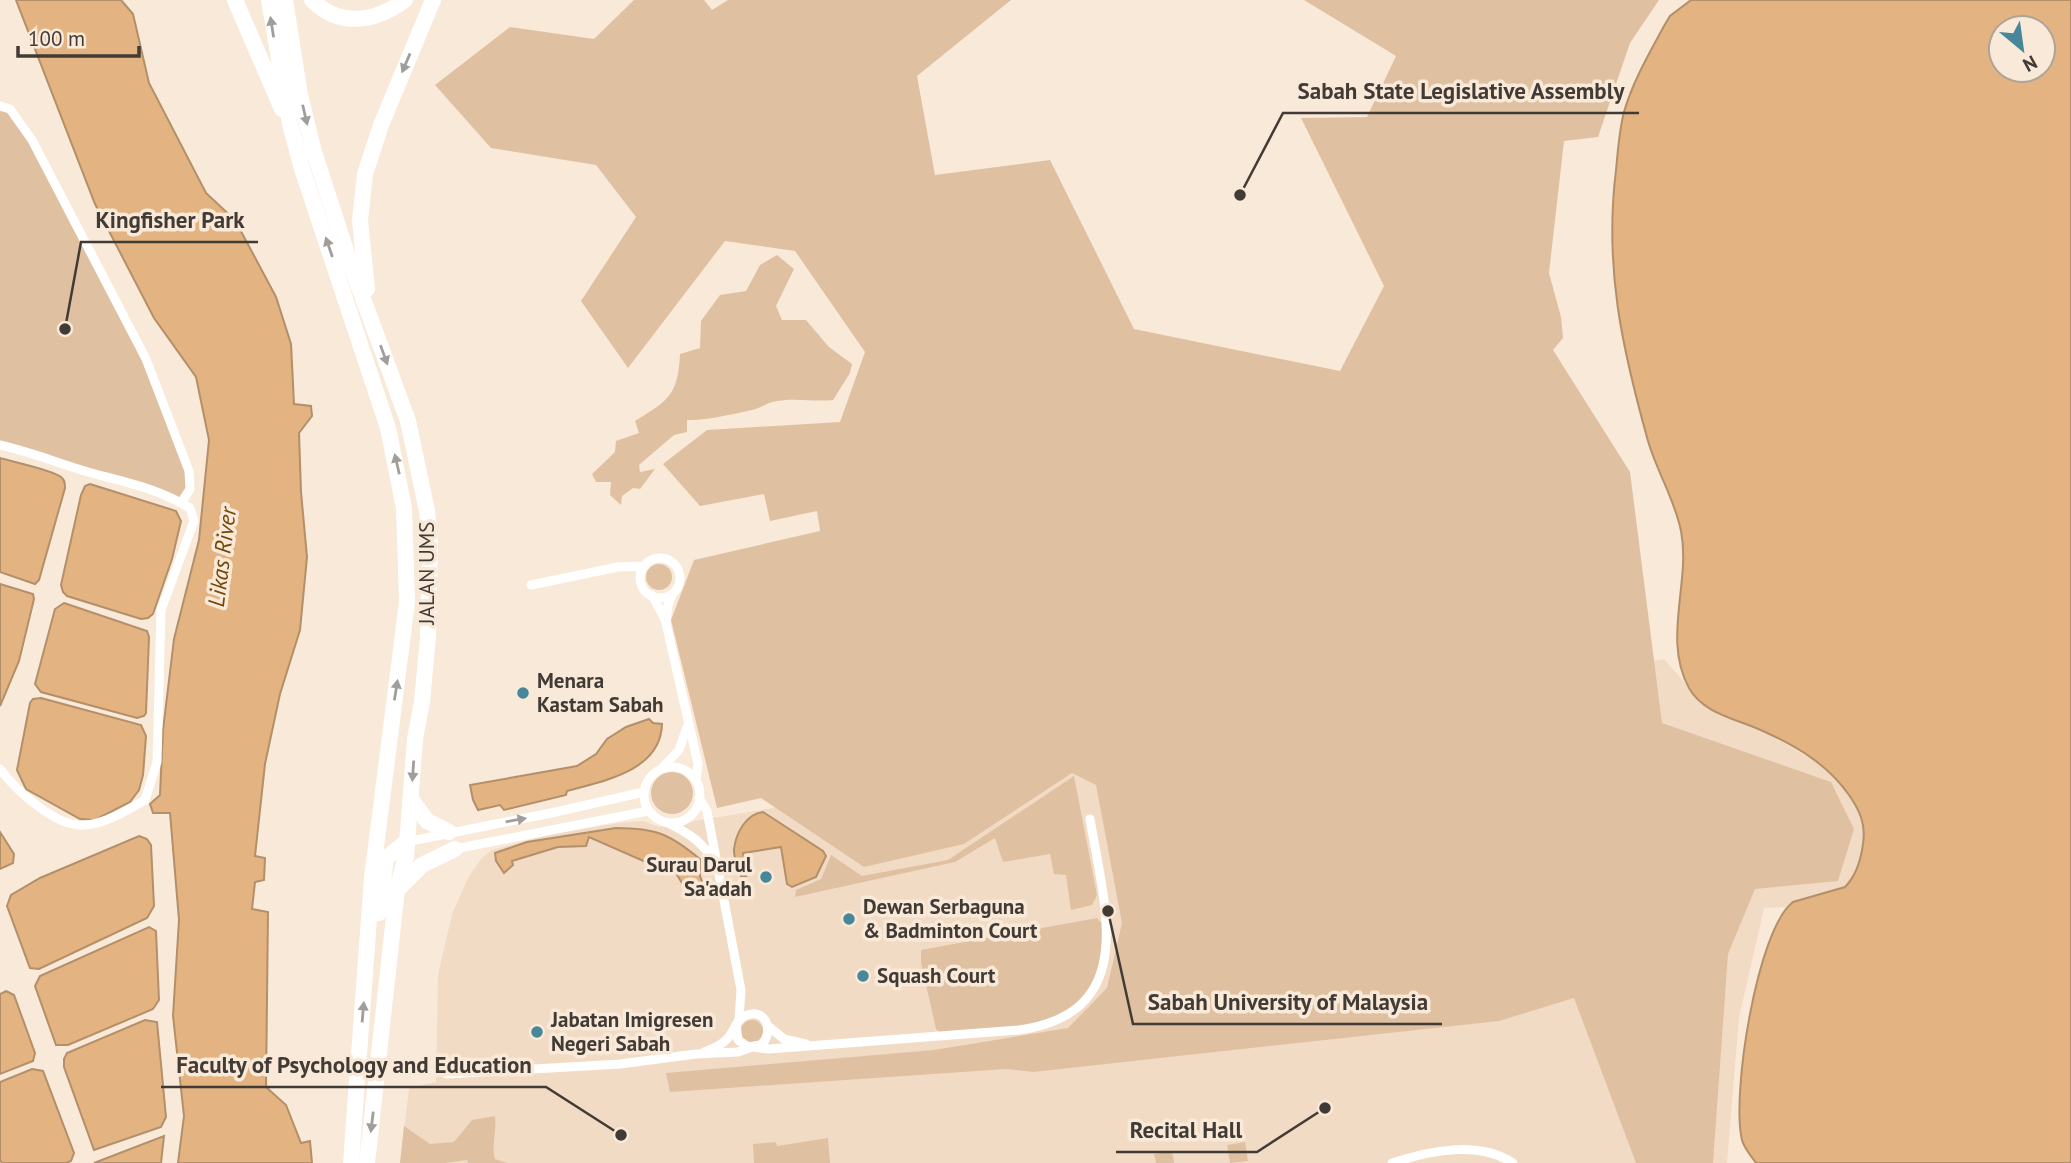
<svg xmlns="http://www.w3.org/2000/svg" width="2071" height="1163" font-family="'PT Sans',sans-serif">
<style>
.built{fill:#f2dbc5}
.green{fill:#dfc1a2}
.water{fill:#e3b381;stroke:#b38f6a;stroke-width:2;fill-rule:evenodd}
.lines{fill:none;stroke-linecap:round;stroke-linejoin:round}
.street{stroke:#fff;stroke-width:9}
.highway{stroke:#fff;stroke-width:16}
.oneway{fill:#a09d9a}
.poi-dot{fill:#468799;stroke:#f9e9d8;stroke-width:2.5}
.labels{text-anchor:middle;stroke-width:7;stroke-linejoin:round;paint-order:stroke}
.street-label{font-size:21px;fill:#423b35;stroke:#f9e9d8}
.poi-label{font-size:21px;font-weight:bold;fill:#423b35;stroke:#f9e9d8;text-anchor:start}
.water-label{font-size:23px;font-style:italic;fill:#744708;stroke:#f9e9d8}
.leader{fill:none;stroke:#423b35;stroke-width:2.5}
.callout-dot{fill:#423b35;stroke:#f9e9d8;stroke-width:2.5}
.callout-label{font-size:23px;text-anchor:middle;font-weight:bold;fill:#423b35;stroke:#f9e9d8;stroke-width:7;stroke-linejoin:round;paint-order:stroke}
</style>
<rect width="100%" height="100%" fill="#f9e9d8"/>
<!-- built -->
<path class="built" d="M1664,659L1706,707L1765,732L1823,766L1834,775L1852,800L1861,815L1865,830L1863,846L1854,875L1845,886L1793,902L1787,907L1764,908L1739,1018L1727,1163H400L409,1088L436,1082L438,975L452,914L469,876L482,858L492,850L547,835L619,823L643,821L659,827Z"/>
<!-- green -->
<path class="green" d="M634,0H704L712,10L728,0H1011L917,76L935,175L1050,160L1134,329L1340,371L1384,286L1301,118L1367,117L1396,56L1304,0H1659L1630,43L1598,137L1564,141L1549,273L1561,317L1563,338L1553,350L1630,472L1662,723L1831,782L1854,829L1838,881L1755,889L1728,954L1713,1163H1636L1574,998L1499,1021L1033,1072L1006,1069L670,1092L666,1073L934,1050L1068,1028L1107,988L1122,923L1096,785L1072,773L964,844L864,867L761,798L717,808L671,620L694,560L820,531L817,511L770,521L764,494L700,506L663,464L707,430L840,422L865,352L795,251L725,241L628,368L581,301L636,217L596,165L491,148L435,85L510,27L594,39Z
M0,106L10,109L32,140L146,359L189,471L190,489L181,503L0,445Z
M777,255L794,269L776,306L782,320H806L829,347L852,364L850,373L833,400C812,402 794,397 772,402C765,404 759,409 752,410C733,414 704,421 687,420V432L674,435L639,465L640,472L655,469L640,489L633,488L622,496L621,505L610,495L611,482H596L592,474L615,452L616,441L639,433L635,421C669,400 678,395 680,354L700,348L701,321L720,295L746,291L760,265Z
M646 577a13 13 0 1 1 26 0a13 13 0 1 1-26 0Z
M651 793a21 21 0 1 1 42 0a21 21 0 1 1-42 0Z
M1074,776L1097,895L1092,905L1071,910L1066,875L1054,874L1050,854L1003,862L995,838L955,862L795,897L796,890L821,879L831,855L862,876L948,860Z
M1097,918L1103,925C1102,937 1102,950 1100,962C1084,1035 999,1029 942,1034L936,1029L921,963V950Z
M741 1031a11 11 0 1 1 22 0a11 11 0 1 1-22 0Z
M495,1116C497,1132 491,1145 495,1159L507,1163H468L467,1160L445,1163H400L404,1126L430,1144L454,1142L472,1120Z
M828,1138L830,1163H754L753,1144L776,1142L777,1146Z
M1245,1142L1248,1161L1230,1163L1227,1145Z
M1172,1151L1174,1163H1156L1154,1154Z"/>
<!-- water -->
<path class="water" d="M16,0H121L133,14L149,83L206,193L235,220L276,297L291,344L294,404L311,406L312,416L299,433L301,492L307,557L300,630L280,694L265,764L255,856L265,858L264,880L255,882L252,909L268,912L266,1087L286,1105L301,1143L310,1141L312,1163H178L184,1116L173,1016L179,920L170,813H153L150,804L160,795L163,730L174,639L199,540L209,440L196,377L154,318L95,204Z
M1691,0H2071V1163H1756C1751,1156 1744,1148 1742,1140C1731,1096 1757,929 1793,902L1845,887C1856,876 1861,859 1863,844C1866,824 1860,811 1849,795C1828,765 1798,747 1765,732C1739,719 1704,715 1689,688C1662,639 1691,582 1681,531C1675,500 1657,472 1648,441C1622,348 1604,267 1616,170C1618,151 1619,131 1624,112C1633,81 1649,54 1664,26L1670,16ZM2001,28H2043V70H2001Z
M0,458C13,462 53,470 61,477C65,480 65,484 65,488L39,580L35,584L0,572Z
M90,484L176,511L181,521L172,559L153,614L148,618L141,619L67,596L63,592L61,585L81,495L85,486Z
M0,584L33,594L34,599L19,661L0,706Z
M64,603L147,631L149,637L146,713L144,716L137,718L41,692L35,684L55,609Z
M41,698L141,725L146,736L143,775L139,790L130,802L95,820L80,819L26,789L17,770L30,703L33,699Z
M649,719L653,723L662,724C661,771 603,781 567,791L566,795L504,810L500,805L478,810L473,800L470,785L577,766L596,754L607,739L626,727Z
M763,812L823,851L826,856L816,877L792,887L787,884L781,847L743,853L746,876H741C739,868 733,857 734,849C736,833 746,814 763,812Z
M616,828C656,828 670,834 701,860L700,876L703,884L699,887L685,888L674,870L660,862L648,863L589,837L586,846L558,847L512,861L513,865L504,873L496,861L495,853L527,842Z
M0,832L14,854L13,863L0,869Z
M139,836L147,839L151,845L154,906L147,918L39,969L30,968L7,906L11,895L40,878Z
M149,927L156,931L159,1000L153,1009L68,1045H56L35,986L40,976Z
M6,991L14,995L35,1053L33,1061L0,1074V994Z
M145,1020L157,1022L166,1117L161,1127L94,1150L64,1067V1059L67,1053Z
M32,1069L43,1071L74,1153L71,1161L66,1163H2L0,1160V1082Z
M164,1136L161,1163H94Z"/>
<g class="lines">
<!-- street -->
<path class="street" d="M0,106L10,109L32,140L146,359L189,471L190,489L181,503
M0,445C30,452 58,463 88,472C127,483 154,487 190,508L194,521L161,610L157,762L145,800C128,810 105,824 85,825C56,828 16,790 0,769
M640 578a20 20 0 1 1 40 0a20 20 0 1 1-40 0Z
M531,585L618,567L645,566
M673,593L668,605L666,623L698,764L696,781
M652,595L666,621
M644 795a28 28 0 1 1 56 0a28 28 0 1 1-56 0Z
M662,768L679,750L687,727
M699,798L707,811L741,990L739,1019
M668,823C688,833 704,842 714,863
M406,842L551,813L644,792
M455,849L648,811
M768,1026L784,1039L806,1044
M704,1052C713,1049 722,1045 728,1038C734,1031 736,1020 745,1016C764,1006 776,1031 761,1045L748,1047L738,1040L736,1025
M446,1074L620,1064L696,1054L738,1052L752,1047L769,1049L1019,1030C1141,1013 1104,905 1090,819
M1392,1163C1429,1151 1478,1140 1513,1163"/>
<!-- highway -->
<path class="highway" d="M235,0L282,109
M269,0L290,124L302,169L388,428L404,508L407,602L372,878L351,1163
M285,0L300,95L314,152L350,263L408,421L427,511L430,541L428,637L422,702L415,739L406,857L397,889L367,1163
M312,0C340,28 376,22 405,0
M367,289L360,221L365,174L381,125L433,0
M411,799L427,821L449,832
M398,889L422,865L455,849
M379,913L386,858L406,842"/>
</g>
<!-- one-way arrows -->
<defs><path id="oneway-solid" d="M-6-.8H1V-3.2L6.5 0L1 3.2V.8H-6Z" transform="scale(1.75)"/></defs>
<g class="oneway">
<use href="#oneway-solid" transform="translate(272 27) rotate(-99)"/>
<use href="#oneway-solid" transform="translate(406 63) rotate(113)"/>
<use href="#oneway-solid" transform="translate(305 115) rotate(77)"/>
<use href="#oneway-solid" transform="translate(329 247) rotate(-109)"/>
<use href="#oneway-solid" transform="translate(384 355) rotate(70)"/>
<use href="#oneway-solid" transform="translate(397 464) rotate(-103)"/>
<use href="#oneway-solid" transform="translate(396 690) rotate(-81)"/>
<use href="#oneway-solid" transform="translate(413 771) rotate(94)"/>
<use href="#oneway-solid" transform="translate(516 820) rotate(-10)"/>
<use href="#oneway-solid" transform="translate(363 1012) rotate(-85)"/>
<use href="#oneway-solid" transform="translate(372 1122) rotate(97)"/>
</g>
<!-- markers -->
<g class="poi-dot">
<circle cx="523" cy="693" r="7"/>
<circle cx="766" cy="877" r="7"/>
<circle cx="849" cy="919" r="7"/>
<circle cx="863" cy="976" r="7"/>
<circle cx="537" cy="1032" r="7"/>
</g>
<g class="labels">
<!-- street labels -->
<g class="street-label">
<text transform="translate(427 573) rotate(-90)" y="7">JALAN UMS</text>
</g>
<!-- poi labels -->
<g class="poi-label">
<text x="537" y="688">Menara<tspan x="537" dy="24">Kastam Sabah</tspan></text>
<text x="752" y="872" text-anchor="end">Surau Darul<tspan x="752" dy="24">Sa'adah</tspan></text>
<text x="863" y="914">Dewan Serbaguna<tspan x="863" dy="24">&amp; Badminton Court</tspan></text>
<text x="877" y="983">Squash Court</text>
<text x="551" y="1027">Jabatan Imigresen<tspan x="551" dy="24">Negeri Sabah</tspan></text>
</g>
<!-- water labels -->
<g class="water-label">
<text transform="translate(222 557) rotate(-83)" y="8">Likas River</text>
</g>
</g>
<!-- callouts -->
<path class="leader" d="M1240 195L1283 113H1639M65 329L81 242H258M1108 911L1133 1024H1442M621 1135L546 1087H161M1325 1108L1257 1152H1116"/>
<g class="callout-dot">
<circle cx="1240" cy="195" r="7"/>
<circle cx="65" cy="329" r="7"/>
<circle cx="1108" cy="911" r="7"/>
<circle cx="621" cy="1135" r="7"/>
<circle cx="1325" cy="1108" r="7"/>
</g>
<g class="callout-label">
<text x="1461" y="99">Sabah State Legislative Assembly</text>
<text x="170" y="228">Kingfisher Park</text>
<text x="1288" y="1010">Sabah University of Malaysia</text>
<text x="354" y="1073">Faculty of Psychology and Education</text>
<text x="1186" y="1138">Recital Hall</text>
</g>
<!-- north arrow -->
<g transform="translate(2022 49) rotate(151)"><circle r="33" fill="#f9e9d8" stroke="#b0a397" stroke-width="2"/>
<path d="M0-5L12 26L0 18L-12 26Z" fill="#468799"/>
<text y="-10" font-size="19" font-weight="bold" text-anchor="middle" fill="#423b35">N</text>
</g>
<!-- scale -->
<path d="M18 46v10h121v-10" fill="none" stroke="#423b35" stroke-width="3.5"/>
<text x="28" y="46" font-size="21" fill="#423b35" stroke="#f9e9d8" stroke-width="5" paint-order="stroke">100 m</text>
</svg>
